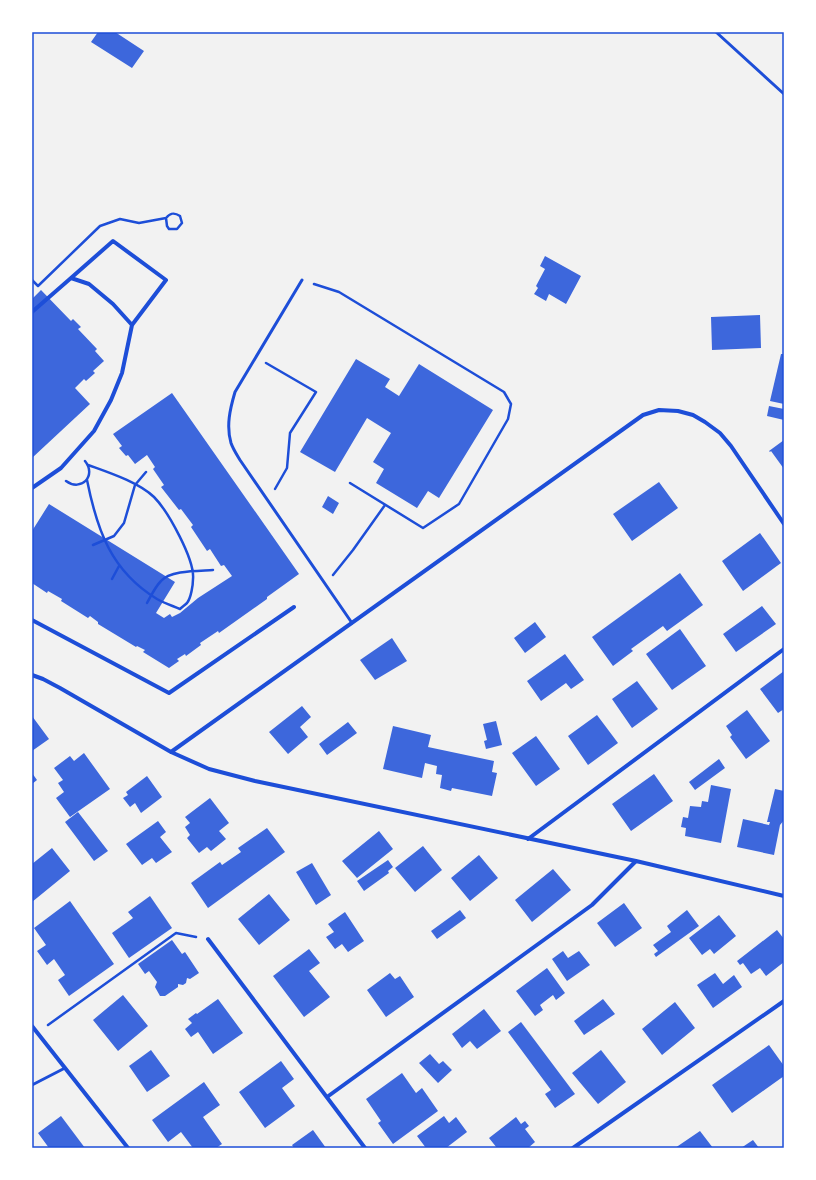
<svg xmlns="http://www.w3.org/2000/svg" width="816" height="1180" font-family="'Golos Text',sans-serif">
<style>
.building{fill:#3d67dc}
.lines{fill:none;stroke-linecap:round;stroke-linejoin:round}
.path{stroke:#1d4ed8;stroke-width:2.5}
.service{stroke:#1d4ed8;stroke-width:3}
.minor{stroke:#1d4ed8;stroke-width:4}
.neatline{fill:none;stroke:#1d4ed8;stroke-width:1.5}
</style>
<rect width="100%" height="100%" fill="#f2f2f2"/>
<!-- building -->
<path class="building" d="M98,32H115L144,51L132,68L91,42Z
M545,256L581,276L566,304L549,294L546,301L534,294L538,288L536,286L545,269L540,266Z
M41,290L71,321L73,319L81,327L78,329L97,349L95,351L104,361L93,371L95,373L86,381L84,379L75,388L90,404L32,458V299Z
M760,315L761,348L712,350L711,317Z
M781,354H784V404L770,401Z
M356,359L390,379L385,387L399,396L419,364L493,410L439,498L428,491L417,508L376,483L384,469L373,462L391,433L367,418L335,472L300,452Z
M172,393L299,574L267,597V599L219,633L218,631L200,643L201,645L186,656L185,654L177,659L179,661L169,668L143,652L145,650L137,646L136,647L98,624V622L90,616L88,618L61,601L62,599L48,591L47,593L32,583V531L49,504L175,582L156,613L164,618L170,614L172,617L180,613L198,598L232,576L224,565L221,566L210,549L207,551L191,527L193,525L181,509L179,510L161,487L164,485L153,469L155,467L147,455L135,464L128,455L126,456L119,448L122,446L113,434Z
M769,406L784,409V420L767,416Z
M784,440V469L771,451L770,452L769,451Z
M659,482L678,508L632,541L613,514Z
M328,496L339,503L333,514L322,507Z
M760,533L781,563L743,591L722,561Z
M680,573L703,605L667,631L663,626L631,649L633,651L613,666L592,637Z
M762,606L776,624L736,652L723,634Z
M535,622L546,637L525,653L514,638Z
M680,629L706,666L672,690L646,654Z
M392,638L407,661L375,680L360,660Z
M565,654L584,680L571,689L566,683L541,701L527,681Z
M784,671V709L778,713L760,689Z
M637,681L658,709L632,728L612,699Z
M302,706L311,717L300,727L308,737L288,754L269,732Z
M747,710L770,741L746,759L730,737L732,735L726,726Z
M597,715L618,743L588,765L568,736Z
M32,716L49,739L32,751Z
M496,721L502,745L486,749L484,741L487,740L483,724Z
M348,722L357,733L327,755L319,744Z
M393,726L431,735L428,747L494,761L492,772L497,773L492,796L452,788L451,791L440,788L442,775L436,774L437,766L425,763L422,778L383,769Z
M536,736L560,769L536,786L512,753Z
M84,753L110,789L70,817L56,798L64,792L58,783L63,780L54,768L70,756L74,761Z
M719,759L725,768L695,790L689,782Z
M32,773L37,780L32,784Z
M654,774L673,801L631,831L612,804Z
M147,776L162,797L141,813L135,803L130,807L123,798L128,795L126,792Z
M711,785L731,789L721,843L685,836L686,828L681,827L683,817L688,818L690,806L701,807L702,801L708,802Z
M775,789L784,791V820L780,825L774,855L737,847L743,819L769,825L770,822H767Z
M210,798L229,823L219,831L226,839L211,851L207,847L199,853L187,838L190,835L185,827L190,823L185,817Z
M78,812L108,851L94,861L65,822Z
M158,821L166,832L160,837L172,852L156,863L152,858L142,865L126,844Z
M267,828L285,852L208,908L191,883L220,862L222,865L241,852L238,848Z
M379,831L393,849L357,878L342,861Z
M423,846L442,870L415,892L395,868Z
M52,848L70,871L32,902V864Z
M479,855L498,878L470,901L451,878Z
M388,860L393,867L388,871L389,873L364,891L357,881Z
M312,863L331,895L316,905L296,872Z
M553,869L571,890L532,922L515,900Z
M269,894L290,920L259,945L238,919Z
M150,896L172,928L129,958L112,933L133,918L128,912Z
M70,901L114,964L69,996L58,980L65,975L54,959L47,965L37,951L46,945L34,928Z
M624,903L642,928L615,947L597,923Z
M460,910L466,918L437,939L431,931Z
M687,910L699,926L656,957L654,954L658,951L653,945L671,932L667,926Z
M345,912L364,941L348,952L342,944L335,949L326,937L334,932L328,924Z
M719,915L736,936L714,954L710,949L702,955L689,938Z
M777,930L784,939V962L766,976L760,968L751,974L743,963L740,965L737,961Z
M172,940L182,954L185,952L199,973L190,979L187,978L186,983L183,985L178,984V987L165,996H160L155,987L157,982L149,971L145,974L138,964Z
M309,949L320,963L309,971L330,997L304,1017L273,976Z
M563,951L568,958L579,951L590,965L567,981L552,959Z
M547,968L565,993L556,1000L553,995L540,1005L543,1010L535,1016L516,991Z
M390,973L395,979L400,976L414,997L386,1017L367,990Z
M715,973L723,984L734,975L742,987L713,1008L697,985Z
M123,995L148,1026L118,1051L93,1020Z
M218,999L243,1033L213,1054L198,1032L191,1037L185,1029L192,1023L188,1019L196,1013L197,1014Z
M603,999L615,1014L584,1035L574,1021Z
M675,1002L695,1028L662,1055L642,1029Z
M484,1009L501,1031L477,1049L470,1041L462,1048L452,1034Z
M521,1022L575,1094L555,1108L545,1094L551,1090L508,1032Z
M769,1045L784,1066V1076L732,1113L712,1085Z
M151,1050L170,1076L147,1092L129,1066Z
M601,1050L626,1082L598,1104L572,1073Z
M430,1054L439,1064L443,1061L452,1070L438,1083L419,1063Z
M281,1061L294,1079L282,1088L295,1106L265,1128L239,1092Z
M402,1073L416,1093L422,1088L438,1111L393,1144L378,1123L381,1121L366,1099Z
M204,1082L220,1105L203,1117L222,1144L216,1148H193L181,1132L168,1142L152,1120Z
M61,1116L85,1148H49L38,1133Z
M444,1116L449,1123L456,1117L467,1132L446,1148H426L417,1136Z
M516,1117L521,1124L525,1121L529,1126L525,1129L535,1142L528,1148H497L489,1138Z
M313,1130L326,1148H294L292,1145Z
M700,1131L713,1148H675Z
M753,1140L759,1148H741Z"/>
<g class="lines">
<!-- path -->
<path class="path" d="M32,280L38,286L100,226L120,219L139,223L166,218C170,213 174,212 180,216L182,223L177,229H169L167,226L166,218
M314,284L339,292L504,392L511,404L508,419L459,504L423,528L350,483
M266,363L316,392L290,433L287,468L275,489
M87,480C97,530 111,571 157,599C164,603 173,606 180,609C182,607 185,605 187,603C191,598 193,585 193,579C195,560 168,511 154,497C138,482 110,473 88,465
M66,481C81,492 97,476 85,461
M93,545L114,536L124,523L135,485L146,472
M333,575L353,550L385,505
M112,579L119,566
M147,603C151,596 155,587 161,581C170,570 200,571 213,570
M48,1025L176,933L196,937"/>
<!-- service -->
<path class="service" d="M716,32L784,94
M302,280L235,392C230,409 226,426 231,443C233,449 237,455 240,460L352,623
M32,1085L65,1068"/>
<!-- minor -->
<path class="minor" d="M71,278L113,241L166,280L132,325
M32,312L71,278L89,284L113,304L132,325L122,373L111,400L94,431L61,468L32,488
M32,620L169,693L294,607
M32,675L43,679L60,688L171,752L209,769L255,781L636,861L784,896
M171,752L643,415L659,410L678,411L693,415L705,422L720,433L731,446L784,524
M528,839L784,649
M208,939L365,1148
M32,1026L128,1148
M327,1097L592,905L636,861
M573,1148L784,1001"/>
</g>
<!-- border -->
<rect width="816" height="1180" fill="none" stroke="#ffffff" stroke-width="66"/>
<rect x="33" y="33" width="750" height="1114" class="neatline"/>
</svg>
